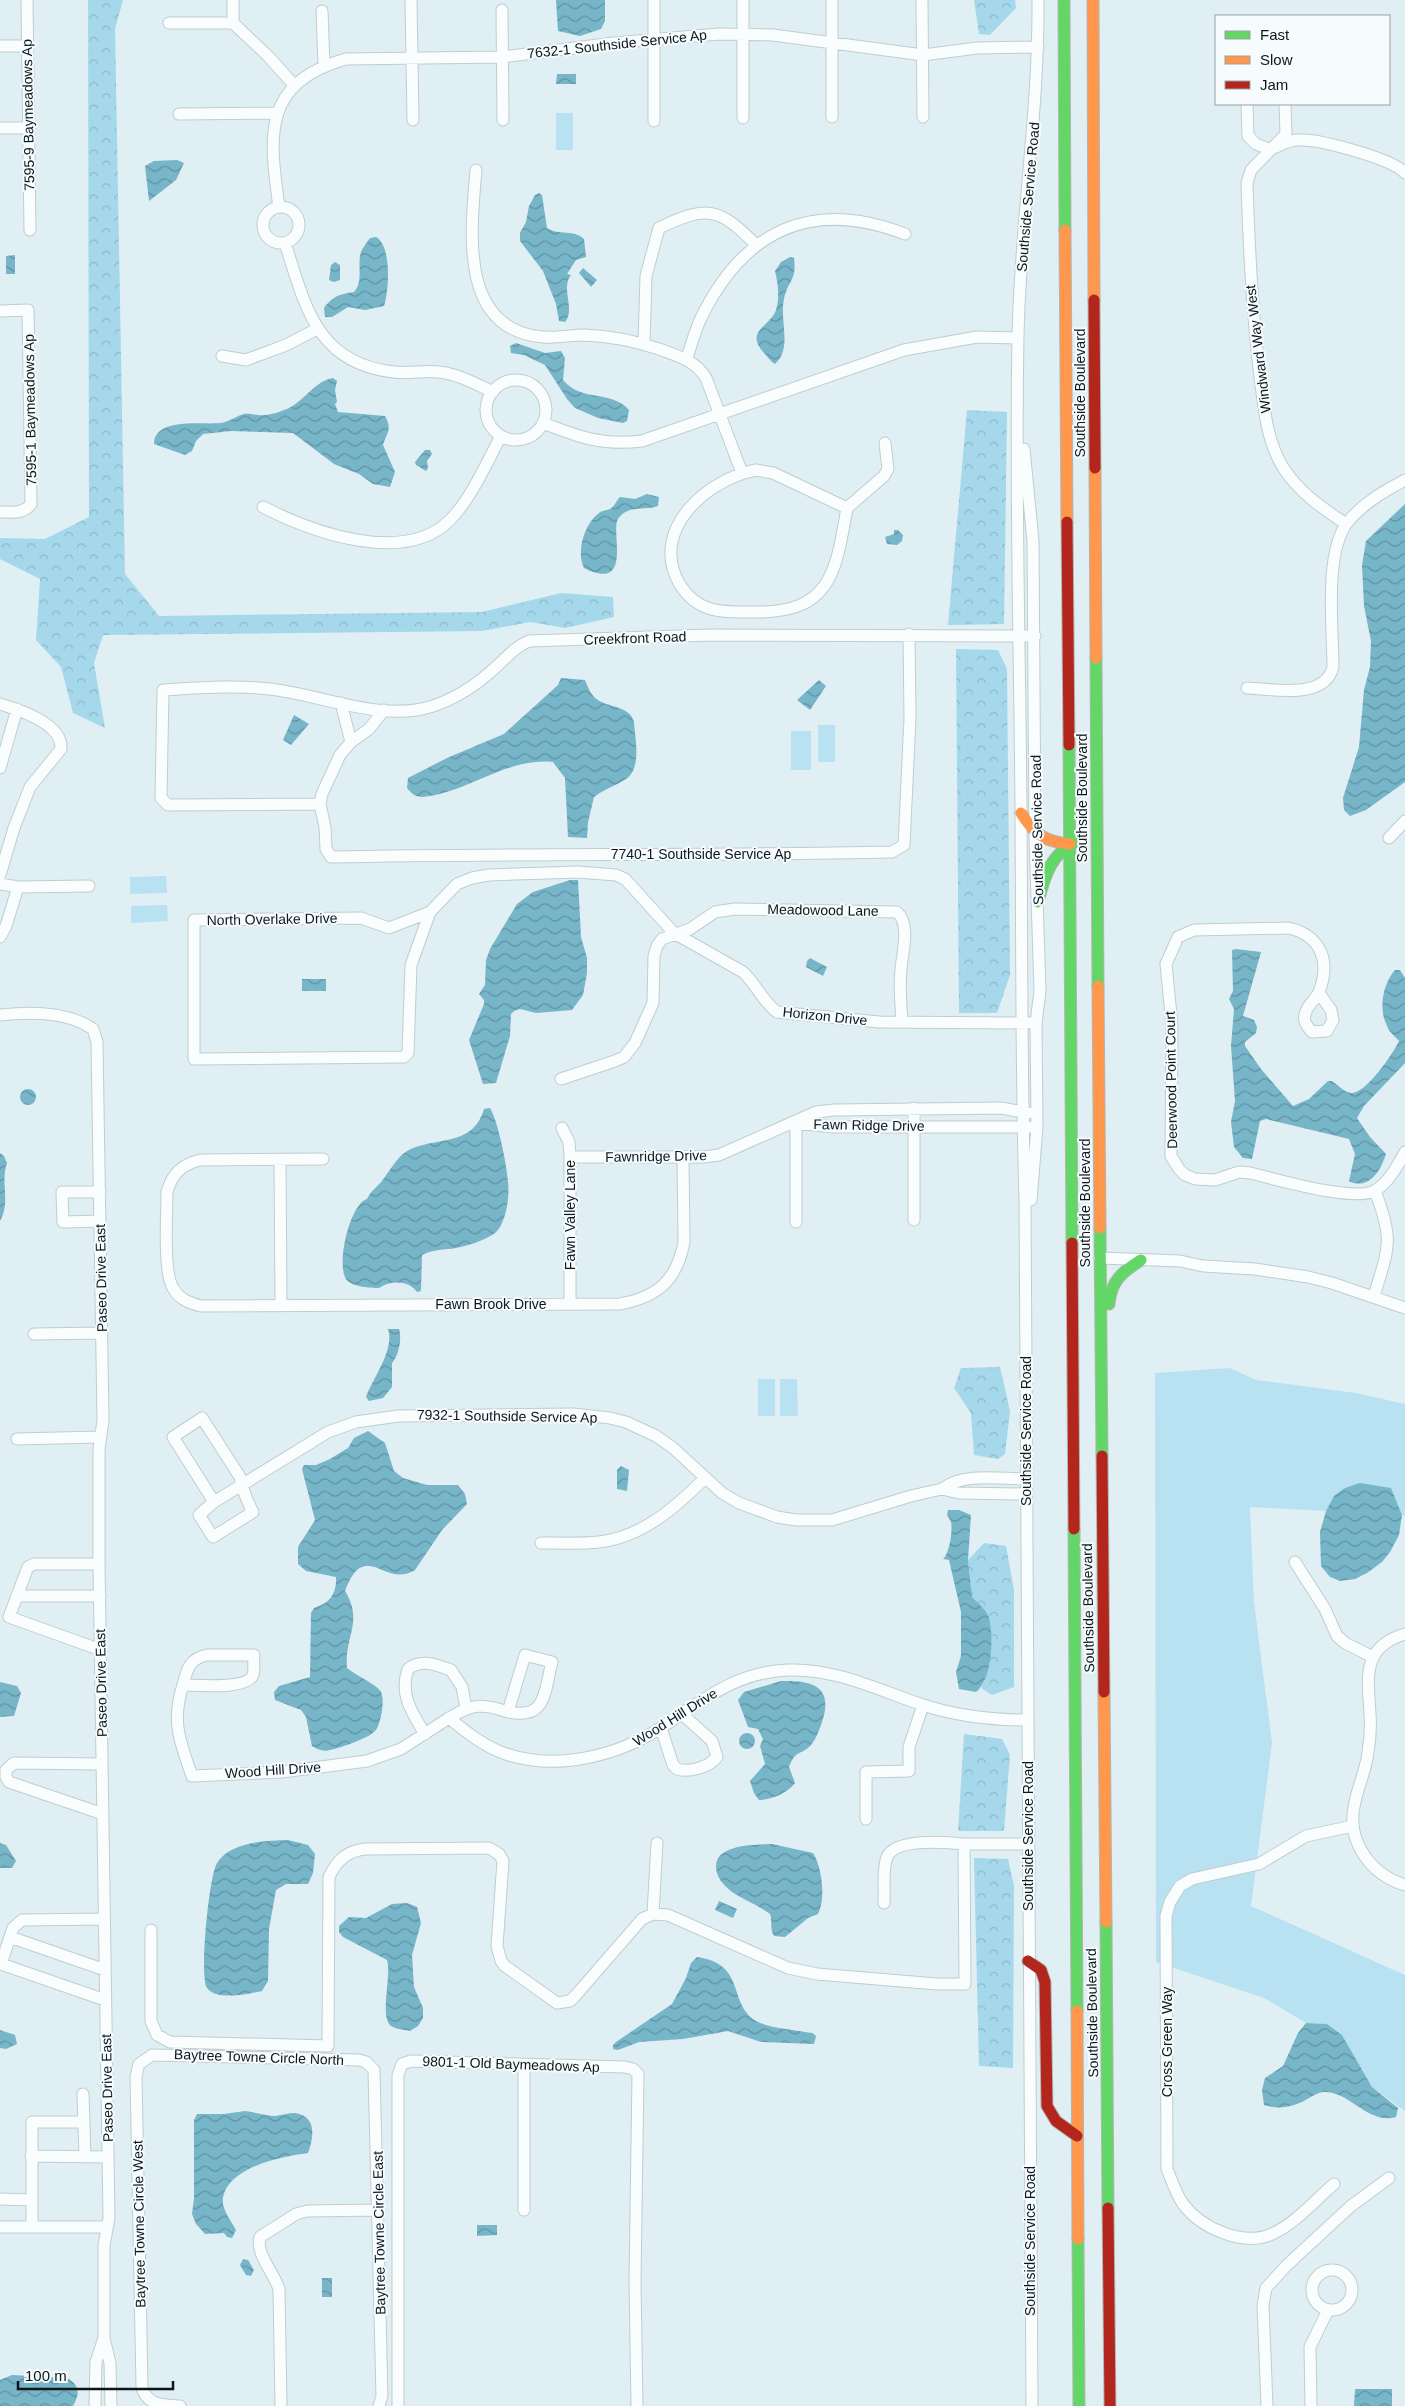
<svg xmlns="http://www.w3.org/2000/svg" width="1405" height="2406" font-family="Arial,sans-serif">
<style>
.grass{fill:#b8e2f1}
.forest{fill:url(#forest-crowns)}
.water{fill:url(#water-waves)}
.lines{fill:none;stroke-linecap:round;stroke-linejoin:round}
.street-casing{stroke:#c0ccd0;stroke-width:13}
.fast-casing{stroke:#b4b6b0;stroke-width:13}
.slow-casing{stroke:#b4b6b0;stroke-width:13}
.jam-casing{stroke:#b4b6b0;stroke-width:13}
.street{stroke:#fafdfd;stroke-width:11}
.fast{stroke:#63d668;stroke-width:11}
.slow{stroke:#ff974d;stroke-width:11}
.jam{stroke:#b3261e;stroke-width:11}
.labels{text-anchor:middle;stroke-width:4;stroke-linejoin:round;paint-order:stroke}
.street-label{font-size:14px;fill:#0d171a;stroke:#f6fcfe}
</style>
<defs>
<pattern id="forest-crowns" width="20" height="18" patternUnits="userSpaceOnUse" patternTransform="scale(1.25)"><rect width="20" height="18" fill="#a5d8ea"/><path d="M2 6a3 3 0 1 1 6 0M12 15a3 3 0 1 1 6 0" fill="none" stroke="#8db9c8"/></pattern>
<pattern id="water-waves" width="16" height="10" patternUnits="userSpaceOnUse" patternTransform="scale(1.25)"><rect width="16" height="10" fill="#77b5c9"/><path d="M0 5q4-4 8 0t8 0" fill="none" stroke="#6092a2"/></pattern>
</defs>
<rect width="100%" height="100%" fill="#dfeff4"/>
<!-- grass -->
<path class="grass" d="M556,113H573V150H556Z
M818,725H835V762H818Z
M791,731H811V770H791Z
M166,876L167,893L130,894V877Z
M167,905L168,921L131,923V906Z
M1230,1368L1256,1380L1356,1393L1405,1404V1516L1402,1515L1391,1488L1334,1496L1326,1511L1250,1507L1254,1602L1272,1743L1251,1906L1405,1975V2111L1372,2087L1342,2035L1327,2024L1306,2023L1264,1998L1156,1962L1155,1373Z
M758,1379H775V1416H758Z
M780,1379H797L798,1416H780Z"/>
<!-- forest -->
<path class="forest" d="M88,0H123L115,29L125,574L159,616L482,612L561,593L613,597L614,617L565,628L530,622L482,631L103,635L94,663L105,728L73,713L61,667L36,640L40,579L0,559V538L45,539L89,517Z
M974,0H1015L1016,8L990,35L979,34Z
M967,410L1007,412L1004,624L948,625Z
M956,649L998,650L1007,669L1010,975L997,1013H959Z
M1000,1367L1010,1411L1005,1454L998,1459L974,1455L971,1413L954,1388L961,1368Z
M984,1543L1006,1546L1014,1590V1687L992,1695L981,1688L985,1680L984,1609L972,1597L968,1560Z
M964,1734L1002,1739L1010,1755L1004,1831H958Z
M974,1858L1008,1859L1014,1886L1013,2068L979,2066Z"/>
<!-- water -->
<path class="water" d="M556,0H605V21L601,29L580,36L558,31Z
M557,74H576V84H556Z
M177,160L184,163L176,180L149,201L145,166L154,161Z
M539,193L542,195L547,228C559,236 574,229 584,239L586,257L576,260L567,274L571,275C560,289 576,309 565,322L559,321L556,304L543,271L520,241V233L526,222L529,206L535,195Z
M376,237C392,246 389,291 384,306L365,310L348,307L332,317H325L324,308C333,296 340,294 354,292C363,282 358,268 360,256C361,249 366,244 370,238Z
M15,255V274H6V256Z
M790,257L794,258C797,281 788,280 784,299C779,320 793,348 775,364C771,362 768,357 764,353C744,331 770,327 776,310C780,298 778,283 775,271L781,262Z
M335,262L340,265V280L334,282L329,280L331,265Z
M583,268L597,280L591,287L579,273Z
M516,343L545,353L561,351L565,358L563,380C581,402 612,390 629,410L627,421L623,423L598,418L575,408L567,399L545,365L524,355L511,353L510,346Z
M333,378L337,381L335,390L337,402L335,404L338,412L385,416C392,429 388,430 383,445L395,472L390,487L373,484L359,474L334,464L293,433L231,431L203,434L196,441L192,451L185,455L154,444C154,417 203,425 220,423C229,422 236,416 244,414C251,413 257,416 264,415C272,415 282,411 289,408C305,400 315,381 333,378Z
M425,450H430L432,454L427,461L428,468L426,471L416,465L415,462Z
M647,494L659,497L658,506C645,511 629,504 618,519C610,530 634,593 584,568C576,552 584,524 599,513C602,510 606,511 610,509C614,507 617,500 620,497L635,499Z
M1405,504V782L1366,810L1350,816L1344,810L1343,798L1359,747L1364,690L1370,667L1371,641L1364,606L1362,565L1366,541Z
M894,530H898L903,535L902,541L897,545L887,544L885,537L894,534Z
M561,678L585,680C588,687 591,696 598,700C610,708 630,706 634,722C635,739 642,768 626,779C615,786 604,789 594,797L588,822L587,838L568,837L565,778L553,762C507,757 467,793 423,797C415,797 411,793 407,788L408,778L447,758L504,734L558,685Z
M819,680L826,686L810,710L797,700Z
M294,715L309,724L291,745L283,740Z
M570,880H578L581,937L587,958V973L583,995L572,1010L536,1013L520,1009L514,1011L511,1014L510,1036L496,1083L483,1084L469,1040L484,1004V1000L479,994L485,985L486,960L490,949L517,904L533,892Z
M1236,949L1261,952L1243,1016L1254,1020L1257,1027L1256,1033L1245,1042V1046L1261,1069L1293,1106L1309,1099L1328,1081H1332C1338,1085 1345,1093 1352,1093C1366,1093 1393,1054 1399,1041C1395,1036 1389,1032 1387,1026C1378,1008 1383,984 1395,970H1400L1405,978V1063L1364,1106L1357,1118L1370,1137L1386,1154C1381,1170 1369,1191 1349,1181L1355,1154L1349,1139L1266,1119L1260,1121L1252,1159L1243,1158L1234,1147L1231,1122L1235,1101L1231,1046L1234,1009L1229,999L1233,991L1232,950Z
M810,958L827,967L823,976L806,967L807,961Z
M302,979H326V991H302Z
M20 1097a8 8 0 1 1 16 0a8 8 0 1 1-16 0Z
M490,1108C498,1121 507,1166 508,1182C510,1196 506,1224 495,1233C486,1240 467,1246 456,1248C444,1250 433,1249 422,1255L421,1291L417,1292C409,1280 390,1280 379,1288C371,1288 351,1287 346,1279C336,1263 350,1204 367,1199C370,1192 377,1187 382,1181C389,1172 397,1157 407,1151C434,1136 473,1148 484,1109Z
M0,1153L4,1156L7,1163C0,1183 11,1202 0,1221Z
M388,1329H399C402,1338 399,1355 392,1363V1387L383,1398L369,1401L366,1397C373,1378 395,1349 388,1329Z
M368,1431L385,1443L394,1471L403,1478L427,1485H458L465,1494L467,1504L442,1530L415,1570C384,1589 365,1537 345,1591C364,1622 344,1636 347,1668C355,1675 378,1685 381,1692C385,1700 381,1722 376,1730C370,1738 340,1748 330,1750C323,1752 317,1749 312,1746L306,1717L301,1710L275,1700L274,1692L279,1686L310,1677L311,1613L314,1608C330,1603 337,1593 336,1577L306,1571L298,1564V1547L315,1520L302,1469L304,1465H316L330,1459L348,1448L354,1438Z
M621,1466L629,1470L627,1491L617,1489V1470Z
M1360,1483L1391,1488L1402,1515L1399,1535L1390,1552L1382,1562L1367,1573L1355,1579L1340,1581L1330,1577L1321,1566L1320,1532L1326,1511L1334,1496L1345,1488Z
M948,1510H959L971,1515L968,1560L972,1597C978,1603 986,1609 989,1618C994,1637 992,1680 976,1692L959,1689L956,1672L961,1656V1612L949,1560L943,1559C949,1555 953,1531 951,1522C950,1519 948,1517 947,1515Z
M781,1681C814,1680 835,1687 821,1725C818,1732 816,1740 810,1746C800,1756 796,1749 789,1767L795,1783C788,1793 771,1800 759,1800L754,1793L750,1781L765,1764L760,1746L763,1739L758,1729L748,1727L738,1700L744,1692Z
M0,1682L17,1686L21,1693L14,1716L0,1717Z
M739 1741a8 8 0 1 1 16 0a8 8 0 1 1-16 0Z
M288,1840L308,1845L315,1854L313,1873L308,1884H286L276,1890L269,1929L268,1981L262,1991C249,1994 216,2001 207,1988C199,1977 209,1875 217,1863C231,1841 266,1841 288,1840Z
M0,1843L6,1845L16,1861L12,1868H0Z
M772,1844L813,1853C822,1867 826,1899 818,1914L808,1918L785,1937L774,1936C769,1928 773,1922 770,1914C758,1905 744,1900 732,1892C724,1886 716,1877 716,1867C716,1844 755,1845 772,1844Z
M719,1901L737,1909L733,1918L715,1910Z
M407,1903L417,1907L421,1923L412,1955L414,1987L423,2008V2018L418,2026L410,2031C405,2030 396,2029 391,2026C379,2017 392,1975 387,1960L343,1937L339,1932V1926L349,1917L366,1918L392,1904Z
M697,1957C747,1964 727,2003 756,2021C768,2028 797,2030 812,2033L816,2036L814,2044L761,2042L728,2031L683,2039L639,2042L618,2050L613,2049V2045L616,2042L672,2004L686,1978L691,1963Z
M1306,2023L1327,2024L1342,2035L1372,2087L1398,2108L1396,2117C1368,2125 1349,2090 1323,2092C1316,2093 1308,2099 1302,2102C1289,2108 1277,2109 1264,2105L1262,2090L1265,2078L1283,2066L1298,2033Z
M0,2030L15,2035L17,2044L6,2049L0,2048Z
M245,2111C255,2112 266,2116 276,2116C282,2115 288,2113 295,2113C317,2116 314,2137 308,2153C283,2156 228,2167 223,2198C221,2208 231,2221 236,2230L232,2238L227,2237L224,2233L205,2234L196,2224L192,2214L194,2198V2120L197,2114H224Z
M477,2225H497V2235L477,2236Z
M243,2259L248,2260L254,2270L251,2276L246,2275L240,2265Z
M322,2278H332V2297H322Z
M12,2375L67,2378C80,2385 80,2394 73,2406H0V2380Z
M1355,2389H1392V2406H1354Z"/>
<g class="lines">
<defs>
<path id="street" d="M27,0L30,230
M233,0V23
M411,0L413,120
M743,0V118
M832,0V117
M922,0L923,117
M502,10L503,120
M322,11L324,65
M169,23H233
M233,23L268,56L294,85
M0,46H27
M1247,104L1248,136L1256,144L1271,150
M1285,104L1286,134L1251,170L1247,183C1249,248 1252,313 1260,377C1264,408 1267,443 1284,469C1300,493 1322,508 1346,524
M179,114L278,113
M654,121V0
M0,128H29
M1276,147C1284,143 1294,139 1302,140C1322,140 1393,159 1405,173
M476,170C471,230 458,330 543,337C557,338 571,335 585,335C610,336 635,341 659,349C678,356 695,360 706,378L742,473
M263 225a18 18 0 1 1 36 0a18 18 0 1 1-36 0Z
M279,207C269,135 262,83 346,59L502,57L614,43L719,34L773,35L923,55L977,48L1038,47
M285,243C305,305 316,364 394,372C409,374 424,370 439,372C458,374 476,384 493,392
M0,311L28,310L31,504C24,514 12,512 0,512
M644,344L646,276L659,228C707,205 719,207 756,245
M222,356L246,360L286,345L317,329
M687,358C691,345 695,331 701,318C744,230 812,198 905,234
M486 410a30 30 0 1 1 60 0a30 30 0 1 1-60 0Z
M543,423C579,437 602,446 642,441L904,350L977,337L1018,338
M1024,449L1033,541L1035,836L1040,991L1036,1023L1037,1127L1031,1200
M756,470L773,473L847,508C836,570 832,613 756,612C741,612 725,613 711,609C697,605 686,595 679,583C649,529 708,479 756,470Z
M263,507C312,532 404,566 450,520C471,499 487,462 501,436
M847,508L884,476L888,469L885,443
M1247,688C1274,689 1325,700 1333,667C1333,629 1324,554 1347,523C1362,504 1384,491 1405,480
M341,703L351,742
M0,704C20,710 63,724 61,749L30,787L14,828L0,875
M384,710L369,729L351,742L340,755L322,794L320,804L325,827L326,849L331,857C518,853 705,856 892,852L904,845L910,718L909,634
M0,768L17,709
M320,804L168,805L161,798L163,690C198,688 234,685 269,689C320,694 382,723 433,706C457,698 479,683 497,666C508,656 515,647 529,641L711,635L1035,636
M1389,838L1405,821
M0,884L18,887L89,886
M430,912L389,928L361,918L194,920V1059L404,1057L408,1053L411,965L430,912L457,884L472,878L489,875L578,872L616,875L625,879L674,933L743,972C756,984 763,1002 777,1012L879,1022L1036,1023
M0,937L6,926L18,887
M1319,993L1331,1010L1333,1020L1327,1031L1312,1032C1307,1026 1303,1022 1305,1015C1306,1005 1316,1000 1319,992C1331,961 1321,936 1289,928L1194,930L1178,937L1166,964L1172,1025L1171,1156L1179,1169L1185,1175L1195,1179L1215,1180L1239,1172L1250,1173C1275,1179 1353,1202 1374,1191C1388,1184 1398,1165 1405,1152
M0,1015C30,1012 67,1011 93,1029L97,1042L103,1420L99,1450V1564L109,2218L104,2245V2338L110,2363L111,2406
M561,1079L615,1061L624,1057L635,1043L653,1003L654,956L657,946L662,939L690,929L715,912L735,909L897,912C911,925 902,953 901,970C899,987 901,1005 902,1022
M914,1108V1220
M796,1123L834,1127H1029
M796,1123V1222
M562,1128L569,1142L570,1157V1304
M570,1157H703L719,1155L816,1112L834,1110L1001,1108L1028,1113
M323,1159L200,1160C181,1165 172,1174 167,1192C167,1213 163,1272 173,1288C179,1299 189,1303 201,1306L620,1304C658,1297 677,1280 684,1242L683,1157
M280,1160L281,1305
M100,1192H62L63,1222L100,1221
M1100,1258L1180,1261L1203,1266L1255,1269L1308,1277L1332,1283L1405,1308
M1374,1296C1389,1247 1394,1240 1375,1191
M34,1334L102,1333
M17,1439L100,1437
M942,1489C964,1472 1000,1479 1026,1479
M214,1502L173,1437L202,1418L240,1477C243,1490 246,1500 253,1512L213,1537L199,1515L214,1502L328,1432L356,1422L398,1416L573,1414L610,1418L626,1422L656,1436L672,1447L722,1493L739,1503L777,1517L796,1520H832L911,1496L942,1489L959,1493L1026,1494
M541,1543C560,1543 580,1544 599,1542C642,1537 675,1508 705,1478
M1295,1562L1325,1609L1337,1636L1345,1643L1373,1657
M99,1564H34L28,1567L9,1617L101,1650
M17,1596H100
M1405,1634C1361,1647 1368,1678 1370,1714C1371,1727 1370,1740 1368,1752C1366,1771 1357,1788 1354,1807C1347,1843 1372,1875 1405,1885
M207,1655H254C253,1661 255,1669 253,1675C247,1690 197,1685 183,1685C187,1669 189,1659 207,1655Z
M525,1655L552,1662C544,1692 547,1720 508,1712Z
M183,1685C171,1721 180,1742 192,1776L282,1772L367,1761L401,1749L449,1718C466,1732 485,1747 506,1754C557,1771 618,1756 662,1727C703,1700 736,1672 788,1670C835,1668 878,1690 923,1705C957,1716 991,1720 1027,1720
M449,1718C472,1704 482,1703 508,1712
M661,1728L673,1765L677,1769C688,1773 710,1767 717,1757L712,1741L682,1714
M425,1734C412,1713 399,1694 408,1669C422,1658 436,1665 451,1670L462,1687L466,1708
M102,1764L14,1763L6,1770V1777L9,1782L103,1814
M866,1819V1772L909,1771V1747L923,1705
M884,1903C885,1890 882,1869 887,1857C895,1838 946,1842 964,1844
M653,1914L657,1843
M104,1919L22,1920L13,1928L1,1964L105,2000
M151,1930V2021L157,2035L170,2042L328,2046L329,1877C337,1860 347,1851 365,1849L489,1848L499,1854L503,1861L497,1946L501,1961L505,1966L557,2003L570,2001L576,1995L642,1919L653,1914L668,1915L788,1968L817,1974L937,1984H965L964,1844H1028
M10,1937L105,1970
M524,2065V2210
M83,2094L85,2157
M31,2156L108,2157
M1334,2184C1315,2200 1295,2224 1272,2234C1243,2247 1201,2228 1183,2204C1176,2194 1172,2181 1167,2169L1166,1916L1170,1902L1180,1886L1192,1879L1259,1864L1306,1836L1353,1826
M0,2199L31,2200
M0,2227H107
M32,2227V2122H84
M1312 2290a20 20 0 1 1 40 0a20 20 0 1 1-40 0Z
M95,2406L96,2362L104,2338
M180,2406C164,2405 147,2406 142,2387L136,2076L139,2064L152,2055L359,2060L366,2062L374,2070L382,2396L379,2406
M281,2406L279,2289C274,2273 255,2253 260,2237L296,2214L307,2211L379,2210
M398,2406V2075L402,2064L411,2061L625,2067L633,2069L638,2074L635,2281L637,2406
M1032,2406L1025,1201C1021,1072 1022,943 1021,814C1020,655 1015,496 1018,337C1020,224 1039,113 1038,0
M1267,2406L1263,2305L1266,2288L1286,2266L1351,2206L1389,2178
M1311,2406L1310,2347L1328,2310"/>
<path id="fast" d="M1064,0L1065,230
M1096,658L1098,986
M1069,745L1072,1243
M1038,902C1045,874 1051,854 1078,840
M1100,1228L1102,1456
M1109,1304C1111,1281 1122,1272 1141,1260
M1074,1529L1077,2011
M1106,1922L1108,2208
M1078,2239L1079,2406"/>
<path id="slow" d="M1093,0L1094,300
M1065,230L1067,522
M1095,468L1096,658
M1021,813C1034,834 1045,842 1070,844
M1098,986L1100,1228
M1104,1692L1106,1922
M1077,2011L1078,2239"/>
<path id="jam" d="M1094,300L1095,468
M1067,522L1069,745
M1072,1243L1074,1529
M1102,1456L1104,1692
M1028,1961L1041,1970L1045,1982L1047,2106L1056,2121L1077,2136
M1108,2208L1110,2406"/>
</defs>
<!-- street casing -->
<use href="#street" class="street-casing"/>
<!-- fast casing -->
<use href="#fast" class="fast-casing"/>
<!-- slow casing -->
<use href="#slow" class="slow-casing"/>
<!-- jam casing -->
<use href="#jam" class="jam-casing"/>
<!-- street -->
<use href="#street" class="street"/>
<!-- fast -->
<use href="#fast" class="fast"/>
<!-- slow -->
<use href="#slow" class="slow"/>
<!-- jam -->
<use href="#jam" class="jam"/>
</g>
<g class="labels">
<!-- street labels -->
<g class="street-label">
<text transform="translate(617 44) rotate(-6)" y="5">7632-1 Southside Service Ap</text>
<text transform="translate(28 115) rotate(-91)" y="5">7595-9 Baymeadows Ap</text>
<text transform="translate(1028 197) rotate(-85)" y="5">Southside Service Road</text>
<text transform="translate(1258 349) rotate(-97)" y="5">Windward Way West</text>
<text transform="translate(1080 393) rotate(-90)" y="5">Southside Boulevard</text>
<text transform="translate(30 410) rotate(-91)" y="5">7595-1 Baymeadows Ap</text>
<text transform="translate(635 638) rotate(-2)" y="5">Creekfront Road</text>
<text transform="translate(1082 798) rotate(-90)" y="5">Southside Boulevard</text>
<text transform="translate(1037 830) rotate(-91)" y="5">Southside Service Road</text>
<text x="701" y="859">7740-1 Southside Service Ap</text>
<text transform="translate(823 910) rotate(1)" y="5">Meadowood Lane</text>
<text transform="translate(272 919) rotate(-1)" y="5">North Overlake Drive</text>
<text transform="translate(825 1016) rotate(6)" y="5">Horizon Drive</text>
<text transform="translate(1171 1080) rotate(-91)" y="5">Deerwood Point Court</text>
<text transform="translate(869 1125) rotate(1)" y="5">Fawn Ridge Drive</text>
<text transform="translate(656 1156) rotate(-1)" y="5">Fawnridge Drive</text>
<text transform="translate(1085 1203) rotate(-90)" y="5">Southside Boulevard</text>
<text transform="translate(570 1215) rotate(-90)" y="5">Fawn Valley Lane</text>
<text transform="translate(101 1278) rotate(-91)" y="5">Paseo Drive East</text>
<text x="491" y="1309">Fawn Brook Drive</text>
<text transform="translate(507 1416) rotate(1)" y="5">7932-1 Southside Service Ap</text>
<text transform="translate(1026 1431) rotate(-90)" y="5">Southside Service Road</text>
<text transform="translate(1088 1608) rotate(-91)" y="5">Southside Boulevard</text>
<text transform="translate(101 1683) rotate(-91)" y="5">Paseo Drive East</text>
<text transform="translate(675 1717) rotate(-32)" y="5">Wood Hill Drive</text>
<text transform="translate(273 1770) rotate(-4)" y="5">Wood Hill Drive</text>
<text transform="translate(1028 1836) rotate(-90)" y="5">Southside Service Road</text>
<text transform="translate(1092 2013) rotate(-91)" y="5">Southside Boulevard</text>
<text transform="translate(1167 2042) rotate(-90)" y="5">Cross Green Way</text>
<text transform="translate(259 2057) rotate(2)" y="5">Baytree Towne Circle North</text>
<text transform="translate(511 2064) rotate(2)" y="5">9801-1 Old Baymeadows Ap</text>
<text transform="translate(107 2088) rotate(-91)" y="5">Paseo Drive East</text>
<text transform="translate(139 2224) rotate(-91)" y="5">Baytree Towne Circle West</text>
<text transform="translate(379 2233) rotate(-91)" y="5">Baytree Towne Circle East</text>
<text transform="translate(1030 2241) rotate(-90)" y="5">Southside Service Road</text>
</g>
</g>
<!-- legend -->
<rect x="1215" y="15" width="175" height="90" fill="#f6fcfe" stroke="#99a0a3"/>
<rect x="1225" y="31" width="25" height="8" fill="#63d668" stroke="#99a0a3"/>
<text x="1260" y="40" font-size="15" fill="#0d171a">Fast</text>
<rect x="1225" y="56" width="25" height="8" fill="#ff974d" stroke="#99a0a3"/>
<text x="1260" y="65" font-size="15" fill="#0d171a">Slow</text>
<rect x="1225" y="81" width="25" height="8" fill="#b3261e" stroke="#99a0a3"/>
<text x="1260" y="90" font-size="15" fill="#0d171a">Jam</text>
<!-- scale -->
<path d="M18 2381v8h155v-8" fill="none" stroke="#0d171a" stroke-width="2.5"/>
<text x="25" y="2381" font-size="15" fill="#0d171a" stroke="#f6fcfe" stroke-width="4" paint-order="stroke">100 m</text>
</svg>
